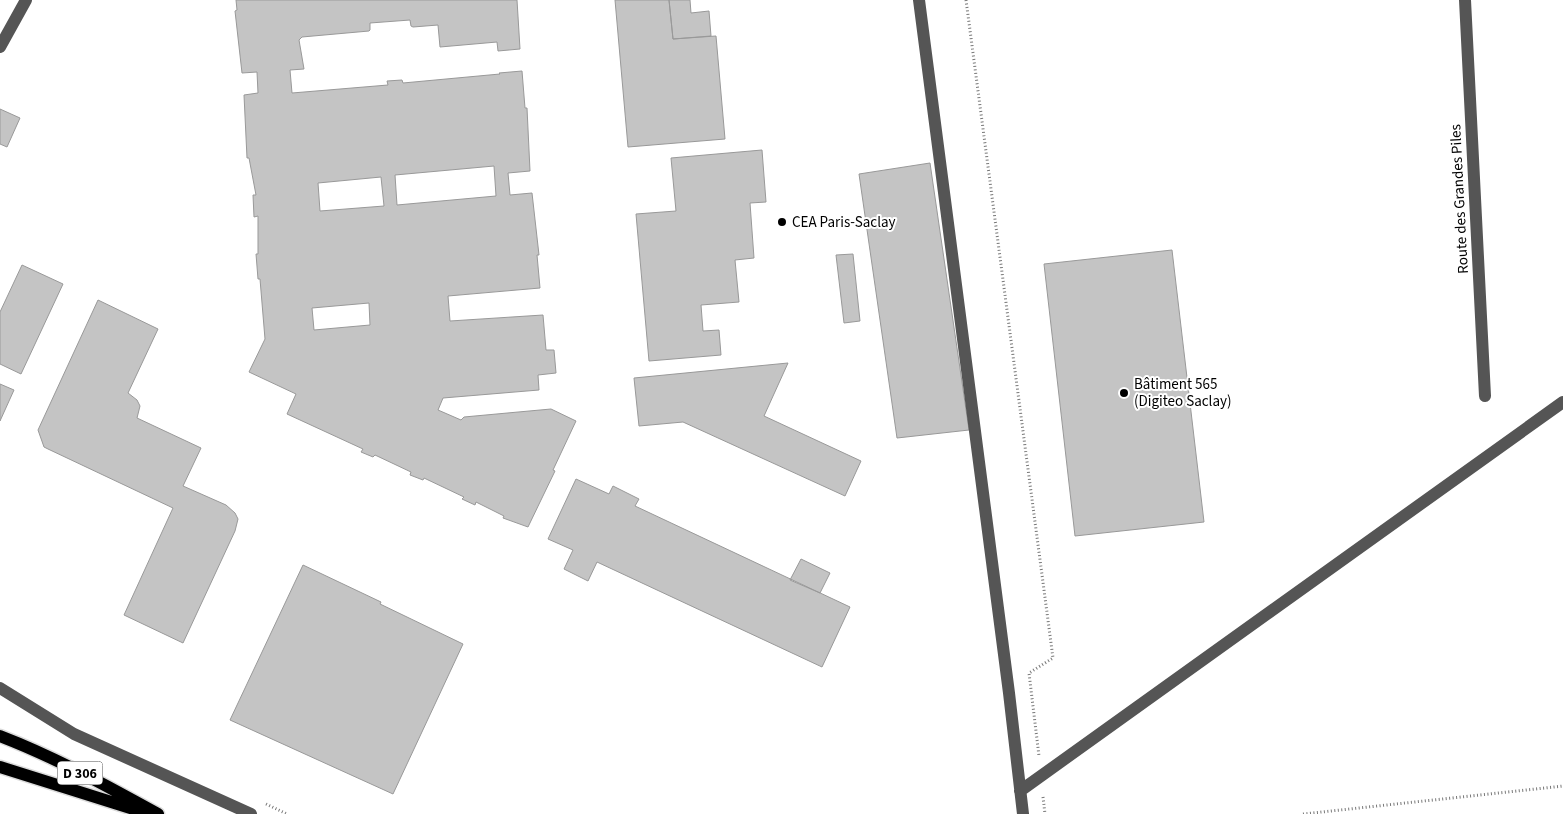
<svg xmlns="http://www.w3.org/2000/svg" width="1563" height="814" font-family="'Source Sans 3',sans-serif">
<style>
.building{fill:#c4c4c4;stroke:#999;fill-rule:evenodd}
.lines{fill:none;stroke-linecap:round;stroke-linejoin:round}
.major-casing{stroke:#dbdbdb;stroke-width:15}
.path{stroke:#777;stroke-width:3;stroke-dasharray:1 2.5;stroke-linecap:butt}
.minor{stroke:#555;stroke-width:12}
.major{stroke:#000;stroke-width:12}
.poi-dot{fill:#000;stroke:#fff;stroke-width:2}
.labels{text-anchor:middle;stroke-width:4;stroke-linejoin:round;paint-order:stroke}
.shield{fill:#fff;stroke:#4c4c4c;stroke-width:1}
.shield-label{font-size:14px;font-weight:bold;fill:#000}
.street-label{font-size:15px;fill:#000;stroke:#fff}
.poi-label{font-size:15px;fill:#000;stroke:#fff;text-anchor:start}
</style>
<rect width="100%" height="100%" fill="#fff"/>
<!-- building -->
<path class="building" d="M236,0H517L520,49L498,51L497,42L440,47L438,25L413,27L411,26L410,20L370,23V30L369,31L302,37L299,40L304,69L290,70L292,93L388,85L387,81L402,80L403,83L500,74L499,73L522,71L525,108H527L530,171L508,173L510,195L532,193L539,255H537L540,288L448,296L450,321L543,315L546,350H554L556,373L538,375L539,390L443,398L438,410L461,420L464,417L551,409L576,421L553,470L555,471L528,527L503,518L504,516L476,502L475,505L462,499L464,497L424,478L423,480L410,475L411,472L375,455L373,457L361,452L363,449L287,414L296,394L249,372L265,339L260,279H258L256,254H258V216L254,217L253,195H256L249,158H247L244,95L258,93L257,72L242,73L235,11L237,10ZM494,166L496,196L397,205L395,175ZM381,177L384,206L320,211L318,183ZM369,303L370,325L314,330L312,308Z
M615,0H669L673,39L716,36L725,139L628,147Z
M669,0H690L691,13L709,11L711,36L673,39Z
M0,109L20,118L7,147L0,144Z
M762,150L766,202L750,203L754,258L735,260L739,302L701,305L703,331L719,330L721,355L649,361L636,214L676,211L671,158Z
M930,163L969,430L897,438L859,174Z
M1172,250L1204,522L1075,536L1044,264Z
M853,254L860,321L844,323L836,255Z
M22,265L63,284L21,374L0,364V312Z
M98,300L158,329L128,393L137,400L140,406L137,418L201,448L183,486L226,505L235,513L238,519L235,531L183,643L124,615L173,508L48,449L44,447L38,430Z
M788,363L764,416L861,461L845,496L683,422L639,426L634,378Z
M0,384L14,390L0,421Z
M576,479L609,494L613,486L639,499L635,506L850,607L822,667L597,562L588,581L564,569L573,550L548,539Z
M801,559L830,573L820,593L790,580Z
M303,565L381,602L380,604L463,644L393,794L230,720Z"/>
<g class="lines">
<defs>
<path id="major" d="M0,736C55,757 107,786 158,814
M0,767L143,812"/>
</defs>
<!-- major casing -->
<use href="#major" class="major-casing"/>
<!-- path -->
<path class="path" d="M966,0L1053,658L1029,673L1039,756
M1043,797L1045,814
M266,804L287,814
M1303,814L1563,786"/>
<!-- minor -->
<path class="minor" d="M919,0L1009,693L1023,814
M1465,0L1485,396
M0,47L26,0
M0,688L74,734L251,814
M1020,791L1563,402"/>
<!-- major -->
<use href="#major" class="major"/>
</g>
<!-- markers -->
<g class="poi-dot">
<circle cx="782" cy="222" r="5"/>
<circle cx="1124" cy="393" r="5"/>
</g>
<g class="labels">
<!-- shield labels -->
<rect class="shield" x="57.5" y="761.5" width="45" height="23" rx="4"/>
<g class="shield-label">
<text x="80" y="778">D 306</text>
</g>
<!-- street labels -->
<g class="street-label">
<text transform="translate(1459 199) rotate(-93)" y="5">Route des Grandes Piles</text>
</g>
<!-- poi labels -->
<g class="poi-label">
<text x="792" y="227">CEA Paris-Saclay</text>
<text x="1134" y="389">Bâtiment 565<tspan x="1134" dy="17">(Digiteo Saclay)</tspan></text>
</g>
</g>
</svg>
